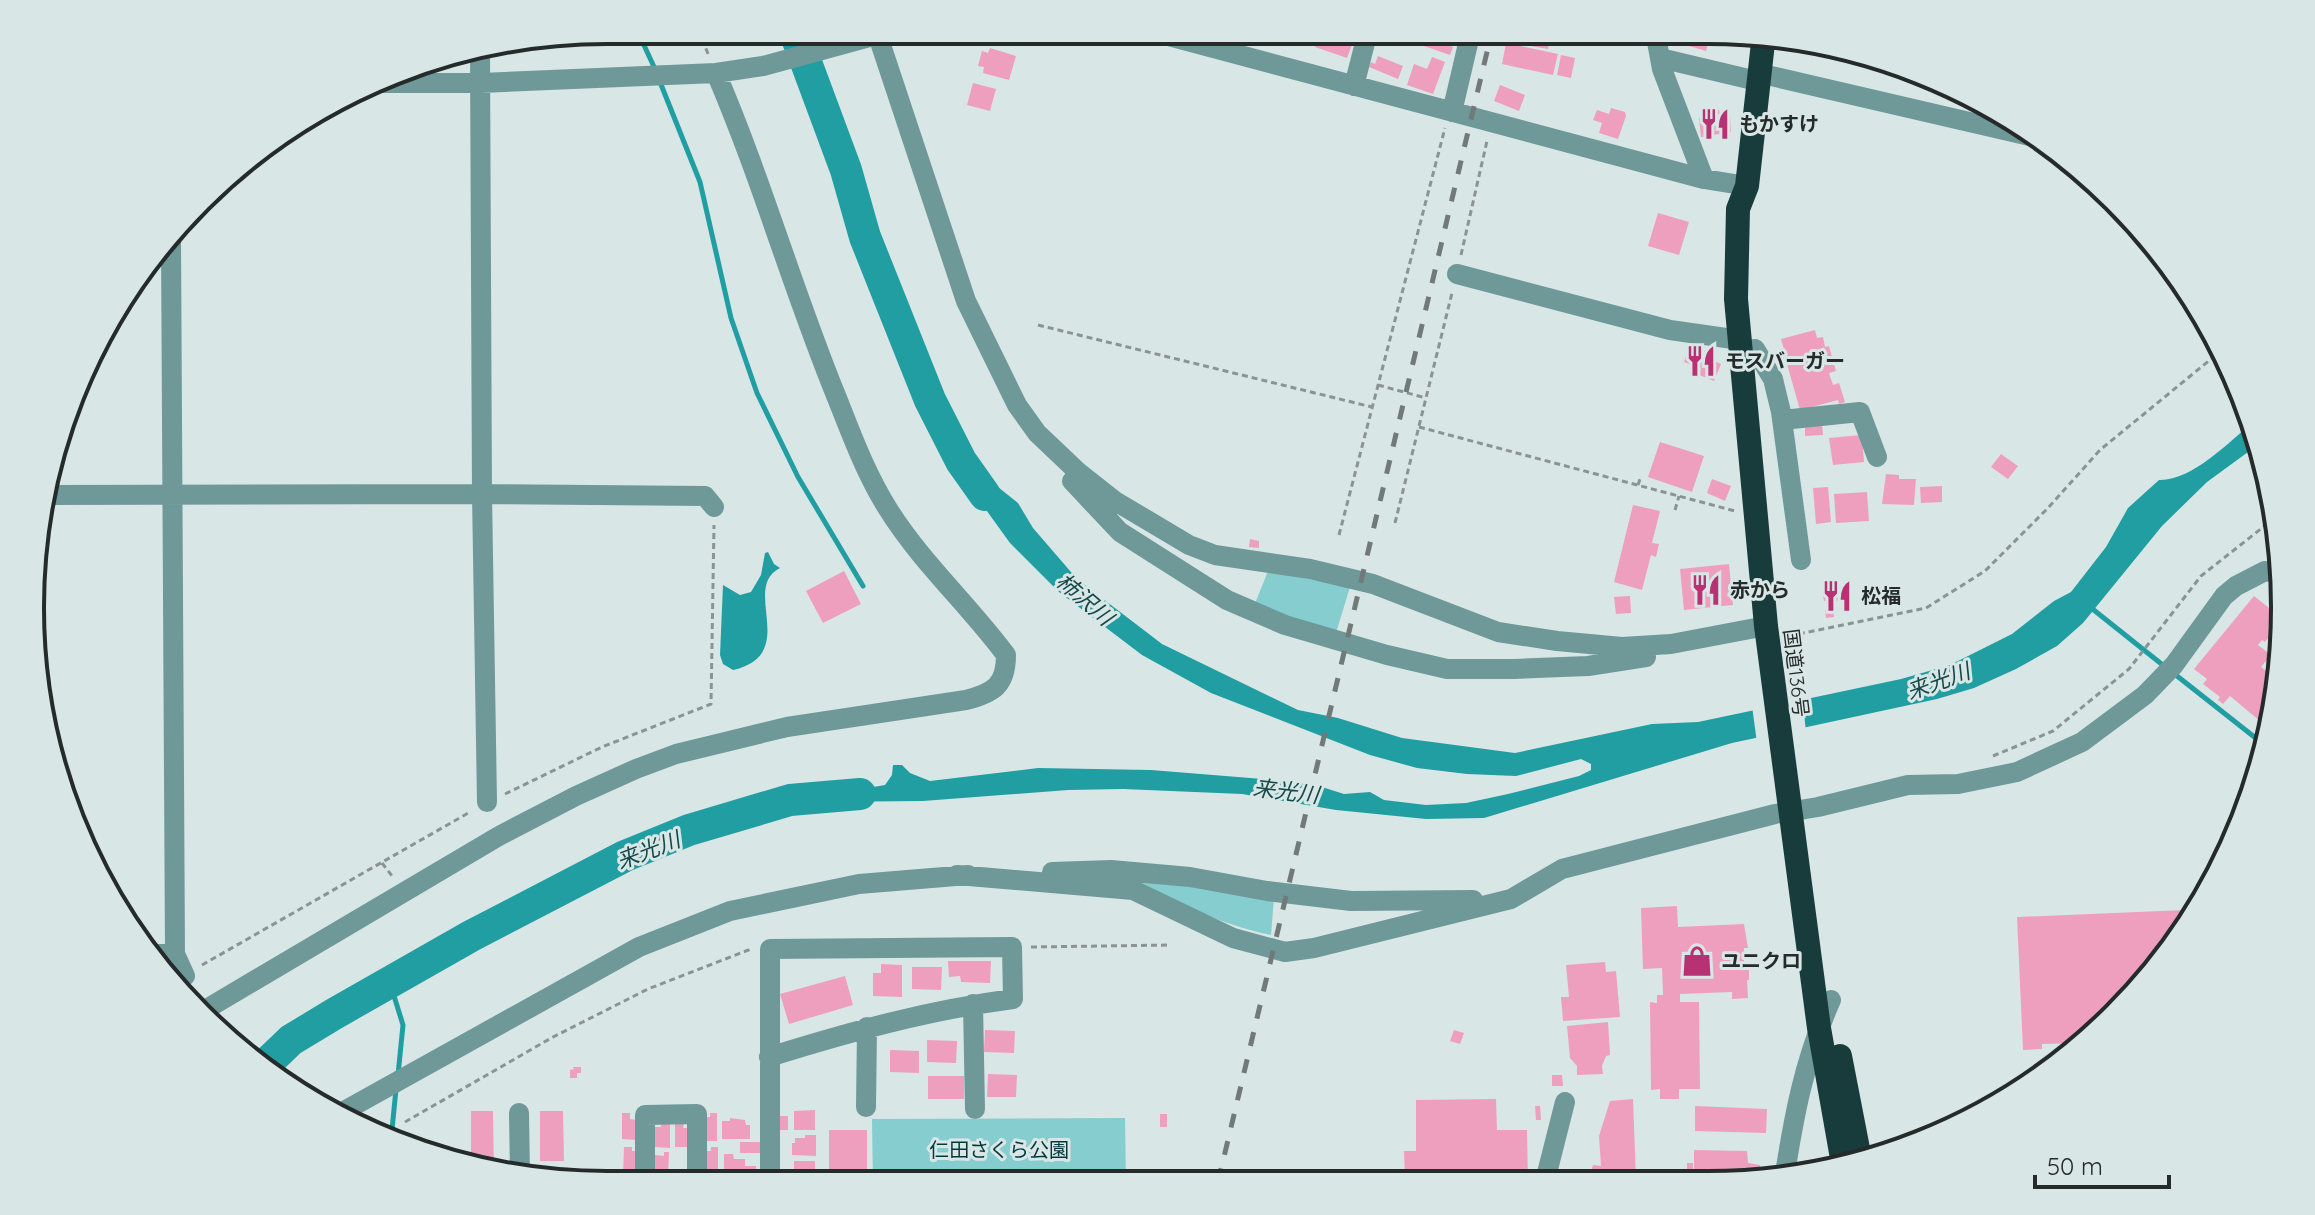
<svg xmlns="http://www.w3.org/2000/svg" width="2315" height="1215" font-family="Quicksand,'Noto Sans JP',sans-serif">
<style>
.green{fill:#85cdce}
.water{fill:#219ea1}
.pier{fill:#d9e6e6}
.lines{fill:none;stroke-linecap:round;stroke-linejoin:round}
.stream{stroke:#219ea1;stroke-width:5}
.river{stroke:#219ea1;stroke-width:32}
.building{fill:#ee9fbd}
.path{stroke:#8b9494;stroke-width:3;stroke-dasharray:6 4;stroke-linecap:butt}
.minor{stroke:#6f9999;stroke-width:20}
.highway{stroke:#183c3c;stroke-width:24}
.rail{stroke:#717979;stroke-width:5;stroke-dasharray:14 14;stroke-linecap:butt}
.labels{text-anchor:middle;stroke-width:6;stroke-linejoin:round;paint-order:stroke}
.poi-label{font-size:20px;font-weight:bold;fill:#252a2a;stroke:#d9e6e6;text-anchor:start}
.street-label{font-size:20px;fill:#252a2a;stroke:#d9e6e6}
.park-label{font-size:20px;fill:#01393a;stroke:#d9e6e6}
.water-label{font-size:22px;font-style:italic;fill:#154849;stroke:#d9e6e6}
.rim{fill:none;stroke:#252a2a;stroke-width:4}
</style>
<rect width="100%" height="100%" fill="#d9e6e6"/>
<!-- green -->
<path class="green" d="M1268,571L1350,587L1336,633L1254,606Z
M1129,876L1274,898L1271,935C1221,925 1173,901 1129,876Z
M1125,1118L1126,1182L873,1183L872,1119Z"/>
<!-- water -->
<path class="water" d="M2254,421L2259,444L2207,482L2162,526L2083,623L2057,646L2016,669L1974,688L1937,699L1732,743L1484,818L1426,819L1336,810L1242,794L1123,789L1068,790L923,801L817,802L814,790C838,787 862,790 885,785L892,775L893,765H902L910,773L930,781L1038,768L1151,770L1288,781L1322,787L1344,794L1370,792L1384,800L1426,805L1466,803L1508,794L1579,776L1591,770V764L1581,759L1516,776L1467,774L1417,768L1370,755L1211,693L1142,655L1059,592L1010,543L953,464L968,455L993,483L1018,503L1033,528L1077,579L1162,644L1298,710L1338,718L1402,738L1515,753L1652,724L1698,722L1901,679L1950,665L2012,634L2054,601L2071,592L2106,547L2128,508L2159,480C2192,481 2229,442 2254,421Z
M768,552L774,564L780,568C740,588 801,654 733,670L723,664L720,655L723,585L740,595L751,592L761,575L765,553Z"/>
<!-- pier -->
<path class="pier" d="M1802,694L1806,732L1757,743L1752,706Z"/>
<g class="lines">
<!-- stream -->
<path class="stream" d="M637,30L655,69
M660,82L700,182L731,318L757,393L798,477L863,586
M2090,607L2164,666
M2172,672L2267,747
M390,983L403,1025L398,1075
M391,1140L396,1089"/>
<!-- river -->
<path class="river" d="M794,30L846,170L865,237L930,400L961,461L985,495
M266,1064L291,1040L334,1014L471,936L625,856L689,830L790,800L860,794"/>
</g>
<!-- building -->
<path class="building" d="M1321,31H1338L1355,37L1347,58L1315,47Z
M1390,31H1410L1406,42L1388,37Z
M1422,31H1434L1451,37L1448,45L1453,47L1450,55L1418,44Z
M1515,31H1550L1548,49L1519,44L1520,35L1515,34Z
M1672,31H1712L1706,51L1672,41Z
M1506,43L1558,54L1553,75L1502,64Z
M990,48L1016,56L1009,80L983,73L984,67L978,66L982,51L988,53Z
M1561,55L1575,58L1571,78L1557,75Z
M1378,56L1403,66L1398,79L1369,67L1371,62L1375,64Z
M1432,57L1445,62L1433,94L1407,85L1414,64L1427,69Z
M973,83L996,89L990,111L967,105Z
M1500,85L1525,95L1519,111L1494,101Z
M1611,108L1625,112L1626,116L1618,139L1599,133L1602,123L1593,120L1597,110L1609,114Z
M1719,110L1720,115L1730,114L1731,132L1701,137L1699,118L1705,117L1707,111Z
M1658,213L1689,222L1679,255L1648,246Z
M1815,330L1817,338L1823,337L1825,347L1829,346L1836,371L1829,373L1833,385L1839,383L1845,402L1839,404L1838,400L1800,410L1787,364L1782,365L1779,355L1785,353L1781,339Z
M1690,345L1713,354L1711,360L1721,364L1714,381L1699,375L1701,368L1684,362Z
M1822,425L1823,435L1805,436V426Z
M1862,435L1864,462L1833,465L1829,438Z
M1660,442L1704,456L1692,492L1648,477Z
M2001,454L2018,466L2008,479L1991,467Z
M1886,474L1899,475V479H1916L1914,505L1882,504Z
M1712,479L1731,486L1725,501L1707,493Z
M1942,486V502L1921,503L1920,487Z
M1828,487L1831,522L1816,524L1813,488Z
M1867,492L1869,521L1836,523L1834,494Z
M1633,505L1660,511L1652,543L1659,544L1656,557L1651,555L1642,590L1614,582Z
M1250,539L1259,541V548L1249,547Z
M1729,564L1733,605L1684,610L1680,569Z
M844,571L861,604L823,623L806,591Z
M2274,584H2281V598L2275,599Z
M1849,588L1850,600L1824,601L1822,590Z
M1630,596L1631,613L1616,614L1614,597Z
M2254,596L2283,619L2265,642L2262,640L2258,645L2271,655L2261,667L2278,680L2270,726L2268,724L2266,726L2230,696L2223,704L2218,700L2220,697L2203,684L2207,679L2194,669Z
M1833,609L1834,617L1826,618L1825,610Z
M1677,906L1678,927L1744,924L1748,948H1744V967L1749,966V980H1747L1748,998L1732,999V992L1680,994V1002H1699L1700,1089H1679V1099H1660V1089L1651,1090L1650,1002L1657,1003V995H1663L1662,968L1643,969L1641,908Z
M2185,910V923L2141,989L2080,1043L2042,1044V1049L2023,1050L2017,917Z
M948,961H991L990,983L961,982L960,976L949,977Z
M1605,962L1606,972L1616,971L1620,1017L1563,1021L1561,997H1569L1566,965Z
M881,964L902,965V997L873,996V973H881Z
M912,967H942L941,990L912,989Z
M845,976L853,1005L789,1024L780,994Z
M1608,1022L1610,1055L1606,1056L1602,1066L1603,1074L1577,1075V1066L1570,1058L1567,1026Z
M985,1030L1015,1031L1014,1053L984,1052Z
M1454,1030L1464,1033L1460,1044L1450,1041Z
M927,1040L957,1041L956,1063L927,1062Z
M890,1050L919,1051V1073L890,1072Z
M573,1067H581V1073H577V1078H570V1070L574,1069Z
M988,1074L1017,1075L1016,1097H987Z
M1552,1075H1562L1563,1086H1552Z
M928,1076H964V1099H928Z
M1496,1099L1497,1130H1527L1528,1181H1405L1404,1151H1416V1100Z
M1633,1099L1636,1180L1588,1181L1593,1165L1601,1166L1599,1136L1610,1101Z
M1535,1106H1540L1541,1120H1536Z
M1695,1106L1767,1109L1766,1133L1695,1131Z
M815,1110V1130H794V1111Z
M471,1111H493L494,1171L471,1167Z
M540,1111H563L564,1161H540Z
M622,1113H630V1119L637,1120V1140L622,1139Z
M710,1113H717V1141H706V1117H710Z
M1160,1114H1167V1127H1160Z
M776,1116H788V1130H776Z
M730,1118L745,1120L746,1125H750V1139H722V1121H730Z
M661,1123H670V1148L655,1147V1127H661Z
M675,1124H684L683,1128H688V1147H675Z
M829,1130H867V1182L829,1181Z
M805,1135H816V1156L792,1155V1143H795V1138H805Z
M740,1142H761L762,1153H740Z
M624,1147H632V1151H637L636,1175H623Z
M711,1147H718V1176H705V1151H711Z
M1694,1150L1747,1151L1748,1163L1760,1165L1759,1180H1694Z
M664,1152H669L668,1176L654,1175L655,1155L664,1156Z
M724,1154H733L734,1159H745V1166H756V1183H724Z
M794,1161H815V1183H794Z
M1687,1163H1693V1176H1687Z
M536,1174H566V1183L536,1178Z"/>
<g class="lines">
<!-- path -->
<path class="path" d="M698,30L709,56
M1461,255L1487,141
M1038,325L1372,407
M1378,385L1426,398
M1419,427L1735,511
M1638,485L1641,476
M1675,510L1679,496
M1395,523L1452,293
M1339,535L1445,128
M2269,551L2280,542
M1789,636L1926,608L1985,571L2048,508L2100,450L2222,350
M1993,756L2053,731L2129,669L2201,576L2276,517
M505,794L602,747L711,704L714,525
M382,863L392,876
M1031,947L1171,945
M202,965L470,812
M405,1122L553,1037L648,989L751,949"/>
<!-- minor -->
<path class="minor" d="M876,30L966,301L1017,405L1037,433L1077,471L1115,501L1189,545L1215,555L1310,569L1373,584L1498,632L1557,641L1622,647L1671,644L1766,626
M1150,31L1704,179L1747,186
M1655,31L1662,69L1704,179
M480,51L482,494L487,802
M1660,58L1757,81
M1758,73L2043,139
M381,83H481L716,73L763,66L895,30
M1354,86L1368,31
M1452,112L1471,31
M1457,274L1670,330L1740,340
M1755,349L1773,379L1781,412L1801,560
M1782,420L1860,412L1877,457
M1072,481L1120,532L1227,600L1285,625L1387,655L1447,669H1514L1588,666L1646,657
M46,495L482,494L705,496L714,507
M1052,872L1111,870L1190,877L1267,891L1351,901L1473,900
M957,875L1133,890L1233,938L1285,952L1314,948L1511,899L1562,869L1775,814L1818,807L1908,785L1958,784L2017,772L2082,742L2145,695L2174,665L2224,596L2236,586L2265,571L2281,574
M155,954H175L171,240
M175,954L185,976
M973,1004L975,1109
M198,1014L499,836L576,796L636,769L676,754L787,727L966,700C993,693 1006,686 1006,655C969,605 921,562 888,509C866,474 852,436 837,398C793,291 762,180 716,73
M769,1057C849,1032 929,1010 1013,999L1012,947L770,949V1183
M866,1107L867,1027
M519,1113L520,1176
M337,1115L639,947L730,911L859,884L968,875
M1784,1180C1794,1115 1804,1061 1831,1000
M1545,1181L1565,1102
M645,1184V1115L697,1114V1183"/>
<!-- highway -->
<path class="highway" d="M1764,34L1747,186L1738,209L1736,299L1766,626L1819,1028L1843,1164
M1840,1056L1860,1159"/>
<!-- rail -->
<path class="rail" d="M1218,1182L1492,31"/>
</g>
<!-- icons -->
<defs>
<symbol id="restaurant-bare" viewBox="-9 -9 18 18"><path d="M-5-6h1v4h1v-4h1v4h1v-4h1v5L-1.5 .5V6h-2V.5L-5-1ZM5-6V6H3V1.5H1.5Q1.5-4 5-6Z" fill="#b83173" stroke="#d9e6e6" stroke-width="2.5" paint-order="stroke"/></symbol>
<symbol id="shop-bare" viewBox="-9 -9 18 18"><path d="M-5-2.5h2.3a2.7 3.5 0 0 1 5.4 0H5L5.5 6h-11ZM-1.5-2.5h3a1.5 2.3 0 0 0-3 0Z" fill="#b83173" stroke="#d9e6e6" stroke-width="2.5" paint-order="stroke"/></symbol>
</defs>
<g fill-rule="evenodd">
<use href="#restaurant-bare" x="1693" y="102" width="44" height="44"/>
<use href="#restaurant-bare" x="1679" y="339" width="44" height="44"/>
<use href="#restaurant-bare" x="1684" y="568" width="44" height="44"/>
<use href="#restaurant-bare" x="1815" y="574" width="44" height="44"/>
<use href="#shop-bare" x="1675" y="939" width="44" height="44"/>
</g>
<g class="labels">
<!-- poi labels -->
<g class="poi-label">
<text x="1739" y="131">もかすけ</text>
<text x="1725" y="368">モスバーガー</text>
<text x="1730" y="597">赤から</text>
<text x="1861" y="603">松福</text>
<text x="1721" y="968">ユニクロ</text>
</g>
<!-- street labels -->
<g class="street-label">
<text transform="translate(1796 673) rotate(83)" y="7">国道136号</text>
</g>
<!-- park labels -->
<g class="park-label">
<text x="999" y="1157">仁田さくら公園</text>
</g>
<!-- water labels -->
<g class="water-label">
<text transform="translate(1085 599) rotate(41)" y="8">柿沢川</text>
<text transform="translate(1938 681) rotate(-20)" y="8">来光川</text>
<text transform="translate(1286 791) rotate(7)" y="8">来光川</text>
<text transform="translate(648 850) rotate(-21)" y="8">来光川</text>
</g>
</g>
<!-- crop -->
<path d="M0 0H2315V1215H0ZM607 44H1708A563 563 0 0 1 2271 607V608A563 563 0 0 1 1708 1171H607A563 563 0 0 1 44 608V607A563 563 0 0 1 607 44Z" fill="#d9e6e6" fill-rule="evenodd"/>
<path class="rim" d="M607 44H1708A563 563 0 0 1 2271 607V608A563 563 0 0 1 1708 1171H607A563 563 0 0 1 44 608V607A563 563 0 0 1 607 44Z"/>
<!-- scale -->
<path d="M2035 1175v12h134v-12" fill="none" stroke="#252a2a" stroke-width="4"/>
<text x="2047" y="1175" font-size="24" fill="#252a2a" stroke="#d9e6e6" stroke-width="6" paint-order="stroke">50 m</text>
</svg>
